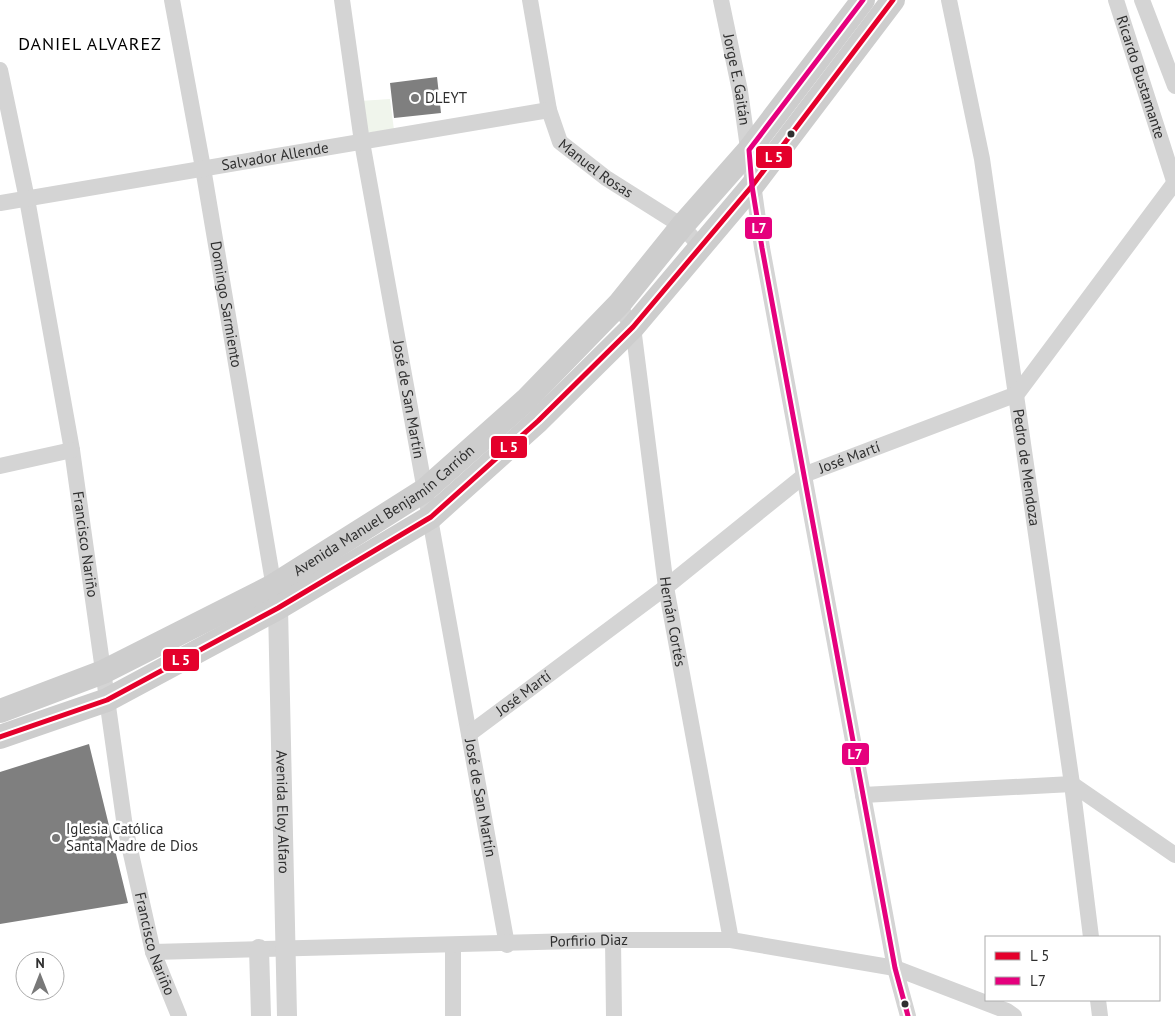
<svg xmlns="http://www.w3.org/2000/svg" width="1175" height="1016" font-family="'PT Sans',sans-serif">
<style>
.green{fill:#f0f5ec}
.building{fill:#7f7f7f}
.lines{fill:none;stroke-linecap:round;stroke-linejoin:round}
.minor{stroke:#d4d4d4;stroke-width:16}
.tertiary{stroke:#d4d4d4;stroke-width:20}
.secondary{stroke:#cdcdcd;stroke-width:24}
.bus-1-casing{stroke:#fff;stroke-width:9}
.bus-2-casing{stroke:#fff;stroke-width:9}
.bus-1{stroke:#e4002b;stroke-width:5}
.bus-2{stroke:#e5007d;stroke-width:5}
.poi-dot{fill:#787878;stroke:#fff;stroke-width:2}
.bus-dot{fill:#2f2f2f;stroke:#fff;stroke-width:2}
.labels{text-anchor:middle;stroke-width:5;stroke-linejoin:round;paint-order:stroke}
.street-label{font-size:15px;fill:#2f2f2f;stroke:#fff}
.poi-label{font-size:15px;fill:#2f2f2f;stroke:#fff;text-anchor:start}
.quarter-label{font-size:18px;letter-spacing:1px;fill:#000;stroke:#fff}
.line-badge{stroke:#fff;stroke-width:2}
.badge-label{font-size:14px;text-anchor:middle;font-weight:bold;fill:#fff}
</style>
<rect width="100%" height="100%" fill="#fff"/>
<!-- green -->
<path class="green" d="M390,99L394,130L363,133L360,101Z"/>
<!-- building -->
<path class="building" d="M437,77L441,113L394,118L390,83Z
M89,744L128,903L0,924V772Z"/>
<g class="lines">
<!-- minor -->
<g class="minor">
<path id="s1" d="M172,0L203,168L275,594"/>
<path id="s2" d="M342,0L362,142L507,945"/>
<path id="s3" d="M530,0L549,110L560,142L606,178L682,226L700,246"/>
<path id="s4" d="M721,0L740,91L762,248L895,968L908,1016"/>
<path id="s5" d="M949,0L982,159L1072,784L1091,937"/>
<path id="s6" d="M1116,0L1175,184"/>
<path d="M1142,0L1175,86"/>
<path id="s7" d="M0,70L27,199L72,450L125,827L153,952L179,1016"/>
<path id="s8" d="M0,203L549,110"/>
<path id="s9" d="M618,305L633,327L666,587L731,940"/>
<path d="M0,466L72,450"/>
<path id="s10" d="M469,734L666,587L806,474L1017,394L1175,182"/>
<path d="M863,795L1072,784L1175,855"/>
<path d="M613,940L614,1016"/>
<path d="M453,945V1016"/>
<path id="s11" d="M153,952L613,940H731L895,968L1007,1011L1014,1016"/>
<path d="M1098,1000L1100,1016"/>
</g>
<!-- tertiary -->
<g class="tertiary">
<path id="s12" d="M278,608L287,1016"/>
<path d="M259,949L261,1016"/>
</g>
<!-- secondary -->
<g class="secondary">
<path id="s13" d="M0,711L103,672L273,586L425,490L526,400L620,303L682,226L749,150L863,0"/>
<path d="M0,737L107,700L278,608L431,517L538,421L633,327L752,186L893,0"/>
</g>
<defs>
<path id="bus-1" d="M0,737L107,700L278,608L431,517L538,421L633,327L752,186L893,0"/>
<path id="bus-2" d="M863,0L749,150L752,186L762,248L895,968L908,1016"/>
</defs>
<!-- bus-1 casing -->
<use href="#bus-1" class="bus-1-casing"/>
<!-- bus-2 casing -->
<use href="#bus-2" class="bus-2-casing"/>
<!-- bus-1 -->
<use href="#bus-1" class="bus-1"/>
<!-- bus-2 -->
<use href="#bus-2" class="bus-2"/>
</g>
<!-- markers -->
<g class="poi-dot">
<circle cx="415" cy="98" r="5"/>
<circle cx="56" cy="838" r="5"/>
</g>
<g class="bus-dot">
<circle cx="791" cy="134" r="4.5"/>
<circle cx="905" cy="1004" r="4.5"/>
</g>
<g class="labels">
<!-- street labels -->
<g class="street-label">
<text dy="5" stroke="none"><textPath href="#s6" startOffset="81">Ricardo Bustamante</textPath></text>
<text dy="5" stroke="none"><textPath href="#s4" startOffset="81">Jorge E. Gaitán</textPath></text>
<text dy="5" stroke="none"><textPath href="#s8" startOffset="279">Salvador Allende</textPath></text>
<text dy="5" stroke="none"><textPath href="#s3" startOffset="190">Manuel Rosas</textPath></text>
<text dy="5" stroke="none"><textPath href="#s1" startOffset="309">Domingo Sarmiento</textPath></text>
<text dy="5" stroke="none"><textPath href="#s2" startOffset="405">José de San Martín</textPath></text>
<text dy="5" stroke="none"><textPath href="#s10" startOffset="472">José Martí</textPath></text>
<text dy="5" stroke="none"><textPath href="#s5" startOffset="474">Pedro de Mendoza</textPath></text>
<text dy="5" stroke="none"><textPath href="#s13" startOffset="435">Avenida Manuel Benjamín Carrión</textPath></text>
<text dy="5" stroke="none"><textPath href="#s7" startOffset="482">Francisco Nariño</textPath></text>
<text dy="5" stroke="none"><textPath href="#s9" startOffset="324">Hernán Cortés</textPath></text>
<text dy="5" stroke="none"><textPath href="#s10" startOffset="68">José Martí</textPath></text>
<text dy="5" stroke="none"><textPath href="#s2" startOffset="810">José de San Martín</textPath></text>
<text dy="5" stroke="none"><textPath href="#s12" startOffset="204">Avenida Eloy Alfaro</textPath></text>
<text dy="5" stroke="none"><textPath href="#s11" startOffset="436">Porfirio Diaz</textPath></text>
<text dy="5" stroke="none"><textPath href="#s7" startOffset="888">Francisco Nariño</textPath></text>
</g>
<!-- poi labels -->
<g class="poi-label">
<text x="425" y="103">DLEYT</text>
<text x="66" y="834">Iglesia Católica<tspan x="66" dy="17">Santa Madre de Dios</tspan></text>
</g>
<!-- quarter labels -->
<g class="quarter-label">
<text x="90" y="50">DANIEL ALVAREZ</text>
</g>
</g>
<g class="line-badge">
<rect x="755" y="145" width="38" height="24" rx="5" fill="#e4002b"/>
<rect x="744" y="216" width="29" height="24" rx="5" fill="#e5007d"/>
<rect x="490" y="435" width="38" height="24" rx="5" fill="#e4002b"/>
<rect x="162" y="648" width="38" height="24" rx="5" fill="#e4002b"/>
<rect x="841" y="742" width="29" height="24" rx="5" fill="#e5007d"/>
</g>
<g class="badge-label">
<text x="774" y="162">L 5</text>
<text x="759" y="233">L7</text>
<text x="509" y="452">L 5</text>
<text x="181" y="665">L 5</text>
<text x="855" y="759">L7</text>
</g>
<!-- legend -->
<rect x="985" y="936" width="175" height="65" fill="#ffffff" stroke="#acacac"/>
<rect x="995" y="952" width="25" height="8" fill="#e4002b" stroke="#acacac"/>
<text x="1030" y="961" font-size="15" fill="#2f2f2f">L 5</text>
<rect x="995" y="977" width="25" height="8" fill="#e5007d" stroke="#acacac"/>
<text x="1030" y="986" font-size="15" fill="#2f2f2f">L7</text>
<!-- north arrow -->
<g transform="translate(40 976)"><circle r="24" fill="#ffffff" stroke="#acacac"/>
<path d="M0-4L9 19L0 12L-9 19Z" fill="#787878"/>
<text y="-8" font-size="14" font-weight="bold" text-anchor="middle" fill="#2f2f2f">N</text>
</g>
</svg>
